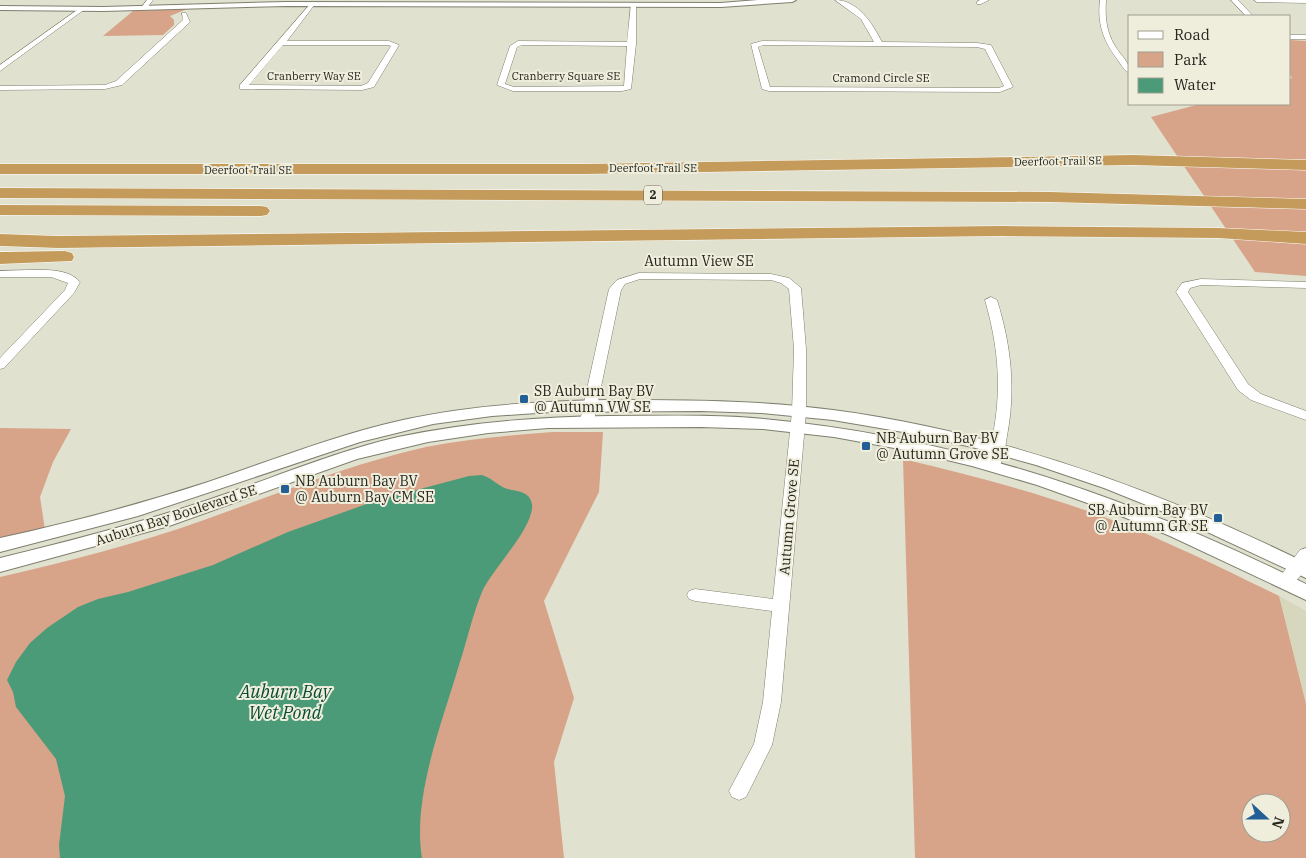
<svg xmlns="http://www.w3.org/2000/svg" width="1306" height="858" font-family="'IBM Plex Serif',serif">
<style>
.built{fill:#d7d7be}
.green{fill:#d7a389;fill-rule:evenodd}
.water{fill:#4b9b79}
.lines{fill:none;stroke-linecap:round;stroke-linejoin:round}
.minor-casing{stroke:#7f7f6e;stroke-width:1}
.tertiary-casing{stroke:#7f7f6e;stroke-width:2}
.motorway-casing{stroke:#fff;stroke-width:1}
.minor{fill:#fff;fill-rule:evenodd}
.tertiary{fill:#fff;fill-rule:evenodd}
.motorway{fill:#c49b5b;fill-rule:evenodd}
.poi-dot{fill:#235e95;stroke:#efeedc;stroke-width:2}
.labels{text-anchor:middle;stroke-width:4;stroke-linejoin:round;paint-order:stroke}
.far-street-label{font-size:11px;fill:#26261f;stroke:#efeedc}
.shield{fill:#efeedc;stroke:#626258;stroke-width:1}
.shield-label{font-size:12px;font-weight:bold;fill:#26261f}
.street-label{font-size:14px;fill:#26261f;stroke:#efeedc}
.poi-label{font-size:14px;fill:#26261f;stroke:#efeedc;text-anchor:start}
.near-water-label{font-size:18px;font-style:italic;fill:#084c35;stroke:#efeedc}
</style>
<rect width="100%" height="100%" fill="#e1e1cf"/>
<!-- built -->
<path class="built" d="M1279,596L1306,611V704Z"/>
<!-- green -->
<path class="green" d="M187,9L170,16L174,20V25L163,35L103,36L133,11Z
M1290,40L1306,41V276L1255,272L1151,117L1200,104H1290V79L1292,78L1290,74Z
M0,428L71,429L53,462L40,497L45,530L0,541Z
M553,432H603L599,492L544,601L574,698L554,762L564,858H0V577C69,561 137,544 204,520C277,494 350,464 426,447C468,439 511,435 553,432Z
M903,459C974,476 1044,494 1112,520C1169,542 1224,569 1279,596L1306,704V858H915ZM1251,803H1281V833H1251Z"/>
<!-- water -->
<path class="water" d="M482,475C491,478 494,482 501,486C511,493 529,488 532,504C535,527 492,569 482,592C472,616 467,641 459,665C442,723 412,797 422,858H60L59,845L65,796L56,759L16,707L13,692L7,680L16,662L30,643L47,628L78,607L98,599L128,592L213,565L288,532L375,501L469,476Z"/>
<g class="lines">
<defs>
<path id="minor" d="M147,0H153L146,9H142L141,8Z
M835,0C858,0 872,23 882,42L977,43L991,45L1013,87L1000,92L769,91L762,89L751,44L762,41L874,42L861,19ZM763,45L977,47L985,49L1004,86L999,88L770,87L758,47Z
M980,0H989L981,4H977V2Z
M1100,0H1106C1105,17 1106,31 1115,46C1121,56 1130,62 1130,73C1124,71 1121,64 1117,59C1103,40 1097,23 1100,0Z
M1231,0H1238L1253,16H1246Z
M1254,0H1306V3L1257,2Z
M312,2L315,4L287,41H389L399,45L374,87L362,90L240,89V85ZM283,45H388L391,46L368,83L361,86L249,85Z
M631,4L636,5V44L631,89L622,91H513L497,85L510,46L518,41L627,42ZM522,45L627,46L624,86L514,87L505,84L517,47Z
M80,8L85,9L0,71V65Z
M182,13H186L190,22L122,85L105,89L0,90V86L105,85L116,81L183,20Z
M1290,35H1306V39H1290Z
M28,270C45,270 68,268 80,282L74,293L4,368L0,369V358L65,290L68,283L51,277H0V271Z
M639,273L771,274L789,278L801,288L806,349V412L781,702L772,745L746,797L739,800L732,797L729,791L754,744L763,702L772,611L695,601L689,599L687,595L689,591L695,589L773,599L792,412L794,349L789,289L781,283L771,280L640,279L625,284L621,290L594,421L592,424H582L580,421L609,289L617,280Z
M1201,279L1306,282V288L1201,285L1190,288L1188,292L1248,384L1261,394L1306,411V420L1251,400L1238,390L1176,292L1182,283Z
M991,297L997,300C1011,345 1016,389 1007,436C1005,447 1004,460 998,469H988L986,466C1002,406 1002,359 985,300Z
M1306,548C1306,553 1306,560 1306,565C1303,576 1290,590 1279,586L1277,582L1279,578L1300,550Z"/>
<path id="tertiary" d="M758,0H796L792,2L721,7L286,6L103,11L0,10V6L103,7L286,2L721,3Z
M610,400C684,400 759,400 833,410C999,432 1156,489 1306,563V578L1171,515L1104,488L1036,465L972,447L903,432L833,420L762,413L701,411L551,412L492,416L433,424L360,442L138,516L0,552V538C69,523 137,505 205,483C271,461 335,435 403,420C471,405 541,401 610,400Z
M609,416C660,416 713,414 764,419C959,437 1132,498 1306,584V600L1170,536L1104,509L1037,485L972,466L905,450L834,437L763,429L701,427L548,428L488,433L428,442L357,459L169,526L0,572V558C70,541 140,523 208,500C271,479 333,452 398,437C468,422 538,417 609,416Z"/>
<path id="motorway" d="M1133,155L1306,160V170L1133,165L585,174H0V164H585Z
M0,188L1050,192L1306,199V209L1050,202L0,198Z
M0,205L261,206L267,207L270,211L267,215L261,216L0,215Z
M1002,226L1218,228L1306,232V244L1218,238L1002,236L58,248L0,246V234L58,236Z
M65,251L72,253L74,257L72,261L0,264V252Z"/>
</defs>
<!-- minor casing -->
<use href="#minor" class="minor-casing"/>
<!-- tertiary casing -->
<use href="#tertiary" class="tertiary-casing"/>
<!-- motorway casing -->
<use href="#motorway" class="motorway-casing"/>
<!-- minor -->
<use href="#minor" class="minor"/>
<!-- tertiary -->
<use href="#tertiary" class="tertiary"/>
<!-- motorway -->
<use href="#motorway" class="motorway"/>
</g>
<!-- markers -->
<g class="poi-dot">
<rect x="519" y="394" width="10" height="10" rx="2.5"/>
<rect x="861" y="441" width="10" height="10" rx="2.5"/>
<rect x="280" y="484" width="10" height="10" rx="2.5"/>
<rect x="1213" y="513" width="10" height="10" rx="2.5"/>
</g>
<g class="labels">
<!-- far-street labels -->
<g class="far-street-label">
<text x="314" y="80">Cranberry Way SE</text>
<text x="566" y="80">Cranberry Square SE</text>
<text x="881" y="82">Cramond Circle SE</text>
<text transform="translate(1058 161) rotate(-1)" y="4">Deerfoot Trail SE</text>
<text x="653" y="172">Deerfoot Trail SE</text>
<text x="248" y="174">Deerfoot Trail SE</text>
</g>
<!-- shield labels -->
<rect class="shield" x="644" y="185.5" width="18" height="19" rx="4"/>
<g class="shield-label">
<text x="653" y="199">2</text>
</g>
<!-- street labels -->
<g class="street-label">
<text x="699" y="266">Autumn View SE</text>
<text transform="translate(176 515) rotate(-18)" y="5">Auburn Bay Boulevard SE</text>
<text transform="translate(789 517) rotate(-85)" y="5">Autumn Grove SE</text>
</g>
<!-- poi labels -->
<g class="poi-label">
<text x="534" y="396">SB Auburn Bay BV<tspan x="534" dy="16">@ Autumn VW SE</tspan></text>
<text x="876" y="443">NB Auburn Bay BV<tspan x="876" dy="16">@ Autumn Grove SE</tspan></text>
<text x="295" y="486">NB Auburn Bay BV<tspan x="295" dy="16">@ Auburn Bay CM SE</tspan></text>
<text x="1208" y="515" text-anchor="end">SB Auburn Bay BV<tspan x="1208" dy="16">@ Autumn GR SE</tspan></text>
</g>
<!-- near-water labels -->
<g class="near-water-label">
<text x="285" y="698">Auburn Bay<tspan x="285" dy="21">Wet Pond</tspan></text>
</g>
</g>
<!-- legend -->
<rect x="1128" y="15" width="162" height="90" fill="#efeedc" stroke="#9f9e90"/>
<rect x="1138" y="31" width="25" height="8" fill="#ffffff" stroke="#9f9e90"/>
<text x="1174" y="40" font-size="15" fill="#26261f">Road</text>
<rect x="1138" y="52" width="25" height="15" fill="#d7a389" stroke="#9f9e90"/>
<text x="1174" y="65" font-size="15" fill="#26261f">Park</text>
<rect x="1138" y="78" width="25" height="15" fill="#4b9b79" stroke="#9f9e90"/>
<text x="1174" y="90" font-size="15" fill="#26261f">Water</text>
<!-- north arrow -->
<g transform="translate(1266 818) rotate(111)"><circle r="24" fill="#efeedc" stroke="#9f9e90"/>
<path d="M0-4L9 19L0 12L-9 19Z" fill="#235e95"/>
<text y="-8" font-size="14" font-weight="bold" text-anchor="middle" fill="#26261f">N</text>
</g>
</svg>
